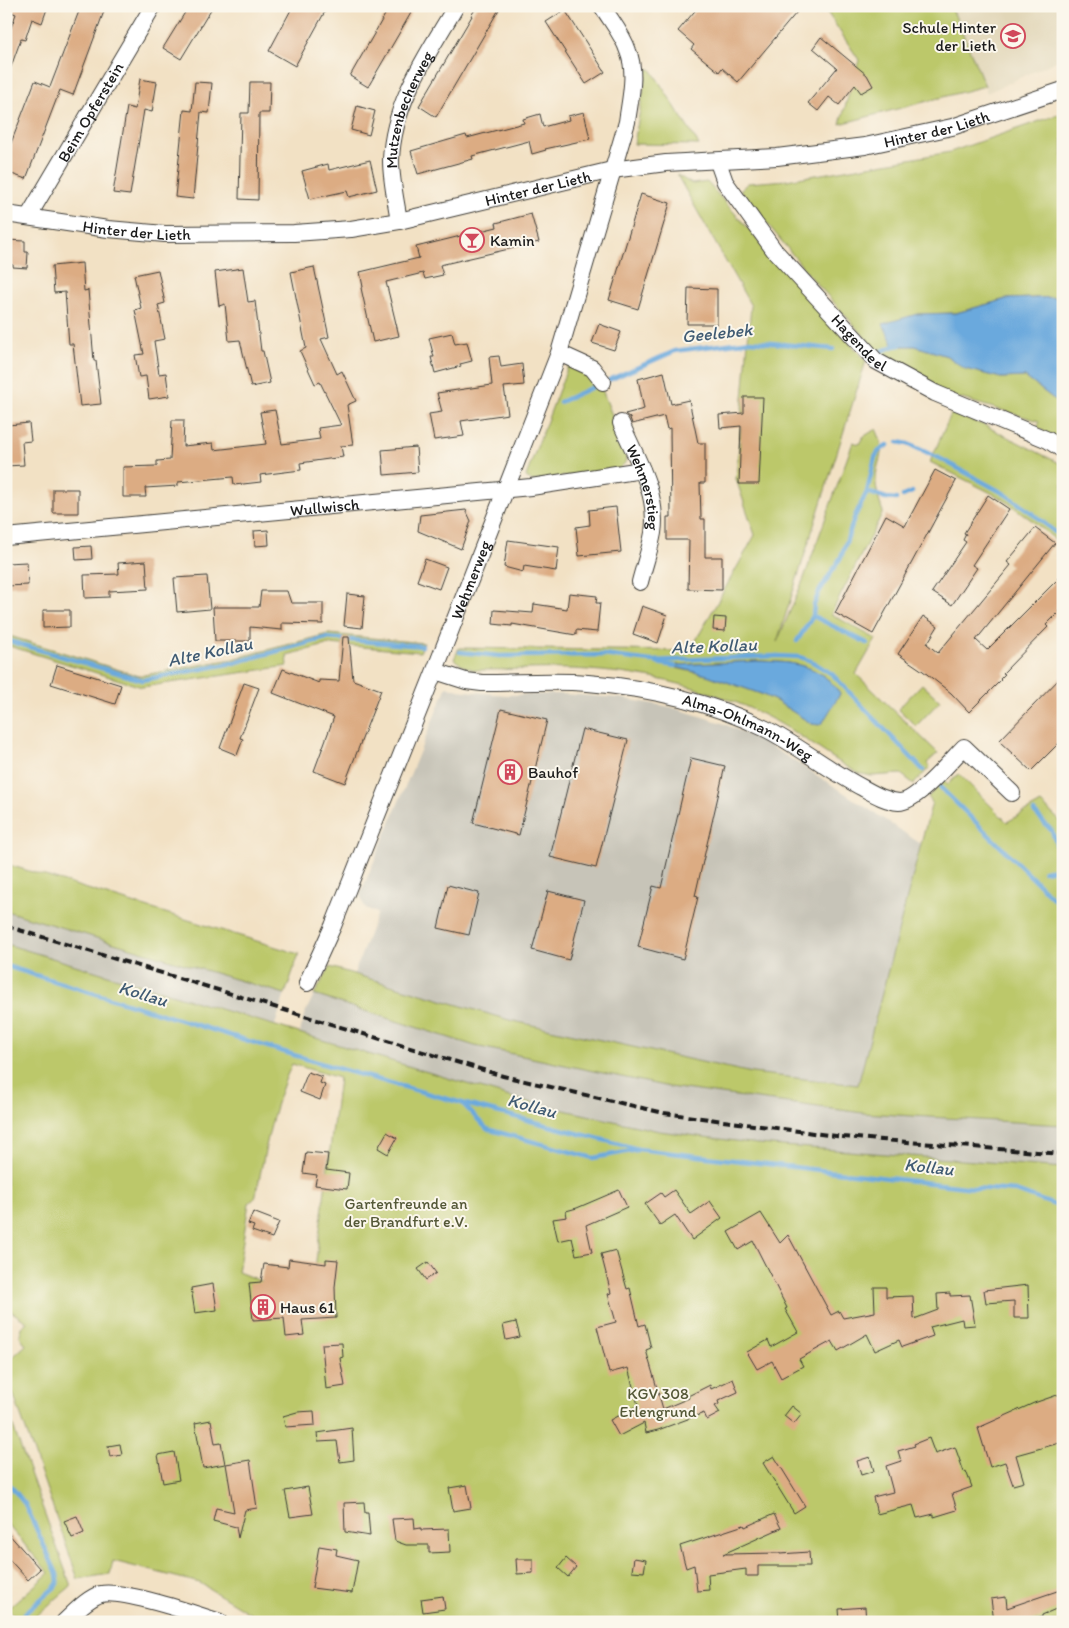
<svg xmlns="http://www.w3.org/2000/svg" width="1069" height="1628" font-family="Itim,sans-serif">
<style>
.built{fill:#e1d6b7}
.industrial{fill:#c7c4b8}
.green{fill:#bcc86a;stroke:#6c7243;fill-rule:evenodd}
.water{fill:#6ba9dd;stroke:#44627c}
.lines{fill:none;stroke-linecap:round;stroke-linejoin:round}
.stream{stroke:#6ba9dd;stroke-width:4.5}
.building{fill:#dcac83}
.street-casing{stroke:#3c3a35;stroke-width:18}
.street{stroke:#fff;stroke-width:16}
.rail{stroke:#1c1c1c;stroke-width:4;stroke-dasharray:8 4;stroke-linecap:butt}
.labels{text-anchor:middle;stroke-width:4;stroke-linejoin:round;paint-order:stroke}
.poi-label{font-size:16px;fill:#1c1c1c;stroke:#fbf7ec;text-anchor:start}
.street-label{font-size:16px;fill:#1c1c1c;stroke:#fbf7ec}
.park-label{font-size:16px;fill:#545837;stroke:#fbf7ec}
.water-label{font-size:18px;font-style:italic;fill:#405b73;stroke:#fbf7ec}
</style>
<rect width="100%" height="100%" fill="#fbf7ec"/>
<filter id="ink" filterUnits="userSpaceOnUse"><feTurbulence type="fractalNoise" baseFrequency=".02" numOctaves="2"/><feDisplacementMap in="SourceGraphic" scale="10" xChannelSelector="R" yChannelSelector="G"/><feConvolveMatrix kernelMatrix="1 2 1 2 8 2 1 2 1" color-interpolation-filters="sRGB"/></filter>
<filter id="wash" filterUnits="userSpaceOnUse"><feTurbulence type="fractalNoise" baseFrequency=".0096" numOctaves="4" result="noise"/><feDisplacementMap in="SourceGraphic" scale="20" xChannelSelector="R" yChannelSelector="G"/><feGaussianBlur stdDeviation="1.12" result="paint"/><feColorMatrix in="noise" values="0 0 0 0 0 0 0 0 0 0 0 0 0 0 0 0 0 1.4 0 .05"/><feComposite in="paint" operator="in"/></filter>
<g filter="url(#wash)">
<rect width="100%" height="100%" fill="#f2e1c4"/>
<!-- built -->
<path class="built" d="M949,6H1063V58L987,93L954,13Z"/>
<!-- industrial -->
<path class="industrial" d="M447,686L458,690L483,693L506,695L562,694L619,698L671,707L722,723L762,741L837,788L921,844L858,1085L752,1073L509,1020L354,974L377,913L365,908L360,895Z
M6,911L285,994L275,1025L6,944Z
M314,995L475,1046L669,1087L863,1113L1063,1125V1168L758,1144L659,1131L601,1119L523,1101L300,1033L304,1015Z"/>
<!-- green -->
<path class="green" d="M823,6H949L954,13L985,86L840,124L859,60Z
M651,69L699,145L634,144L645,81V70Z
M1063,113V297L1006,299L956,313L917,314L894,346H915L947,356L966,369L1001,378L1025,377L1063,406V442L1038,428L1039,421L945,394L881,355L810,276L740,190L748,183L787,180L950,152Z
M677,175L692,184L707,182L866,361L777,642L804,578L853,442L859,444L863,437L876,429C887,452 879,454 876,476C875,488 879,501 883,512L831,614L876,639L856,674L938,753L927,763L930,767L914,784L901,774L871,776L858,773C825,755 797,731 764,715C710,688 649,674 589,670C551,667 513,670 475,670L463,666L454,659L459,648L690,651L755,535L736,479L751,306ZM757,661C789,662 822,663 840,695L812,724L776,701L761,694L707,675L676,668L677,665Z
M568,366L590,373L601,387L627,453L625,463L619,469L532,481L528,479L526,476Z
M951,414L984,425L1063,465V546L1030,519L1003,499L930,462Z
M328,634L424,643L420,652L330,644L287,655L288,666L142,687L6,645V635L139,676L233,659Z
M922,684L940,701L916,726L898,709Z
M959,774L1007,822L1041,803L1063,824V1125L863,1113L669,1087L475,1046L314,995L330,967L509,1020L752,1073L858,1085L932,802L928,797L944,780L948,784Z
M6,864L299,954L285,994L6,911Z
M6,944L523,1101L659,1131L758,1144L1063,1168V1622H264L200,1583L113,1561L110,1574L78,1579L6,1373V1363L26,1345L20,1336L21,1327L27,1322L6,1308ZM292,1064L339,1078L311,1301L238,1272L249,1203L255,1198L257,1190C266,1147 273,1104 292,1064Z
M6,1407L71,1586L29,1622H19L8,1609L49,1573L6,1523Z"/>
<!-- water -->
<path class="water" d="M1063,297V406L1025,377L1001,378L965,369L947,356L915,346H894L883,324L917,314L956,313L1006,299Z
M757,661C790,662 821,663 840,694L823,722L819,725L812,724L776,701L761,694L707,675L675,667L677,665Z"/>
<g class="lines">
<!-- stream -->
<path class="stream" d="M880,352L894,346L900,345
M609,380L675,351L751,341L833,349
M560,402L595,386
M898,442L908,444L941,459L1005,494L1032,513L1063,539
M867,492L886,498L896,499
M903,496L912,492
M813,616L867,643
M6,640L142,680L233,663L326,638L422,646
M797,641L813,616L814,605L819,592L841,557L855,516L867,492L875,457L879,451L888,445
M460,652L500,656L603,655L651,661L777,656L800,657L811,661L832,674L923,770
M657,663L675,666
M939,786L1063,908
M1034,812L1052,831L1063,864
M1044,871L1056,869L1063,870
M6,966L333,1067L462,1103L638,1149L974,1188L1016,1191L1063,1208
M463,1104L487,1129L593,1158L637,1150
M6,1480L25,1504L57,1574L58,1582L55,1587L25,1613"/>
</g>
<g id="blocks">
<!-- building -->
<path class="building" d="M6,6H48L42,23L32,19L25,40L21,39L8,75H6V41L16,14L6,10Z
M81,6H106L73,95L60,90L26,179L6,172V156L35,81L50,87Z
M189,6H213L181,59L163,48Z
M293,6H328L295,66L269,51Z
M390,6H415L368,87L350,76Z
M477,6H501L436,117L419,106L472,16H471Z
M699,6H802L738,82L722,68L719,72L708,63L691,49L694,45L678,31Z
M565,10L605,72L586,84L546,22Z
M821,37L867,75L873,86L861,93L855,85L839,105L829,97L818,111L808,103L837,68L813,48Z
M140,79L157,82L152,112L144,110L130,195L113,193L127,107L135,109Z
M195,82L212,83L209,113L201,112L193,199L175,197L184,110L192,111Z
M250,82H270L269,113H259L258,200L239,199L241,113H249Z
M357,106L375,111L369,135L351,130Z
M584,112L590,139L545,149L546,150L532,154L529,141L472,156L473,159L418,174L411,151L466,135L467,138L524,123L523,119L540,114L543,127L569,120L568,116Z
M370,160L377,190L349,197L347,191L310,199L302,171L328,164L329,170Z
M641,194L670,203L638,309L609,300Z
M531,214L539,242L440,265L443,275L425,279L423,273L386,282L399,336L373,342L361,288L363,287L360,272L419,258L416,247L497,227L496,223Z
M6,240L25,241V252H28L27,268L13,267V265L6,264Z
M82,263L84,291L88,290L94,361H96L101,404L80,406L73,344H69L65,292L54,293L52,266Z
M314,267L329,337L321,339L337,374L342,371L356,401L347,405L353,445L341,446L343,457L300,463L301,470L260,475L261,482L234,485L233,477L178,482V486L145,488L146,497H123V467L157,466V461L170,460L172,420H184L183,446L213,443L214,450L266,444L260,412L275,410L282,444L320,439L318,428L341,425L320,382L315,384L300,351L306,348L291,272Z
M243,268L248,302L255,301L261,351H263L270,383L251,387L240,340L229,341L225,304L219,306L215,272Z
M158,270L165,303L158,305L165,339L154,341L159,374L166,373L169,396L149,399L146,376L139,377L135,355L144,354L135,310L141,308L134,275Z
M688,288L717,289V324H687Z
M599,324L621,332L614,350L592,343Z
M452,333L455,344L467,342L472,361L460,364L461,366L435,373L431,357H434L429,338Z
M499,356L501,367L522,364L524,385L504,387L508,414L461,421L464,436L434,440L429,414L442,412L437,393L492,385L489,357Z
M664,372L671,404L689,400L698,443H705V483H700L701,519H705V557H722V590L688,589L689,540H667V517H671L670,428L667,429L664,416L632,424L630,418L625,414L644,409L638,379Z
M744,397H763L759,484H739L741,426L720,428L719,415L744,413Z
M29,423L31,441L22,442L24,465L6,466L8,425Z
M416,447L418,472L384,475L382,450Z
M935,470L956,481L873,634L835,613L886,515L905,526Z
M53,489H78V513H53Z
M988,495L1009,509L972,565L977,568L952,605L932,592L966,542L963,540L966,534L964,533Z
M616,507L621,552L579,556L576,527L590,525L589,510Z
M466,510L471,521L461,549L418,531L420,515Z
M1035,528L1055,543L976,640L987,650L1063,574V608L1046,625L1048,627L1003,673L1005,674L1000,679L1001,680L969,712L951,693L923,671L898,654L923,616L938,626L927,644L938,653L1011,565L1007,562Z
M268,530L269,545L255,546L254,531Z
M508,540L559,547L556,571L524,566L523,572L504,567Z
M91,546L92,559L76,560L75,547Z
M425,559L447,567L439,589L417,581Z
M146,561L148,589L109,591V597L85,598L84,575L119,574L118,563Z
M27,562L28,585L6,586V563Z
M207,576L210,609L177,612L174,578Z
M261,591H287L291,603H323V624L282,623V630L250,627V641H215L213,607H259Z
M569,593L597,596L596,603H600L597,632L576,630V635L512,624V626L493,624L494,610L533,613L534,604L567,609Z
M347,594L365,596L362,628L344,626Z
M642,606L667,615L658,643L633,634Z
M43,610H70V627L43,628Z
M714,617L726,618L725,631L713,630Z
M343,637H349L353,680L381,690L345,783L314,771L334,717L273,693L283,669L319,683V680L339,681Z
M57,665L121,685L115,704L51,684Z
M1063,675V739L1031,771L999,741Z
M244,683L259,688L240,738L243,739L237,755L220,748Z
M501,709L547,720L519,835L473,823Z
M582,729L628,740L596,868L550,857Z
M691,758L725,766L695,896L698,897L683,959L638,947L653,886L661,888Z
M448,885L479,893L469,935L438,928Z
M548,891L584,900L569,960L532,950Z
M308,1072L322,1077L320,1083L325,1085L320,1100L300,1092Z
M387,1132L397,1138L388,1154L378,1148Z
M306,1152L328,1154L326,1170L349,1173L347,1189L315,1185L317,1175L303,1173Z
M619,1190L627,1207L586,1225L592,1252L576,1255L572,1238L558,1241L553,1219L567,1217L566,1211L577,1208Z
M674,1190L691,1214L710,1201L722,1218L692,1240L675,1215L660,1225L645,1204L661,1193L664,1197Z
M253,1212L279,1222L272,1238L252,1231L254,1226L248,1224Z
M761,1213L780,1243L788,1235L831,1315L839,1311L843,1318L875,1312L874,1287H886V1297L913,1296L914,1319L938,1310L937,1294L950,1293V1296L970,1295L975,1325L963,1326L962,1319L930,1327L933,1336L902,1347L899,1340L875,1351L867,1334L838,1351L832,1341L799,1359L803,1366L781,1378L772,1361L757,1369L747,1352L768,1340L771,1347L798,1332L785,1309L787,1308L753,1241L738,1250L728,1232Z
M616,1250L627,1289L630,1288L639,1326L645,1324L651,1348L646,1350L663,1409L689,1398L688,1396L710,1385L711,1389L733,1379L738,1392L718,1401L719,1404L715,1406L720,1413L707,1420L704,1413L658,1430L646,1433L644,1423L619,1436L610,1420L638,1405L628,1368L609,1373L597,1327L616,1322L608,1294L611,1293L601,1254Z
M289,1259L326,1264V1259L338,1260L335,1287L336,1318L302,1320L304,1335L286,1337L284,1318L253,1320L249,1283L261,1282L264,1264L288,1267Z
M428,1262L436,1273L426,1280L418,1269Z
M213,1284L217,1310L195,1313L191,1288Z
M1028,1285L1029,1318H1014V1301L986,1303L984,1290Z
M516,1322L520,1337L506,1340L503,1325Z
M342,1343L343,1357L340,1358L345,1386L326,1389L322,1344Z
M1063,1393V1442L1016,1455L1024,1482L1013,1485L1005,1462L990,1467L978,1428L1034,1403Z
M792,1406L802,1414L794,1424L784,1416Z
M314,1411L315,1425L285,1427L283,1416L297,1412Z
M211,1420L215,1444L221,1443L225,1464L203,1468L195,1423Z
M352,1428L354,1460L340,1462L337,1441L318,1442L317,1433Z
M929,1438L935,1454L955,1447L964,1472L966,1471L972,1487L952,1494L957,1510L934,1517V1514L917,1518L913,1505L877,1514L873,1497L893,1492L886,1466L901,1461L898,1451L915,1446L914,1444Z
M120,1444L122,1455L110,1457L108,1446Z
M174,1452L179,1480L163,1483L158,1455Z
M774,1456L805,1506L794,1513L763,1463Z
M870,1457L874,1471L861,1475L857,1461Z
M250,1460L257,1508L245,1510L238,1538L236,1527L213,1521L216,1508L234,1512L226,1464Z
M467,1485L471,1508L453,1511L449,1488Z
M308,1487L313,1514L290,1517L285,1491Z
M364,1502L365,1513H368L370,1536L345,1532L344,1503Z
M774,1514L781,1528L723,1554L780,1553V1554L809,1552L810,1566H758V1576H746V1569L708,1574L709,1590L697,1591L694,1565L686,1568L680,1546L744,1525L745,1527Z
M77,1516L84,1533L72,1538L64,1521Z
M414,1518L415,1529L421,1528V1530L449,1529L450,1552L429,1553V1545H406L395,1541L392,1519Z
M6,1531L40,1569L28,1580L6,1556Z
M319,1546L337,1549L336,1555L358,1560L352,1593L312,1588Z
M566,1558L576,1567L568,1577L558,1568Z
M634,1558L646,1560L644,1572L632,1571Z
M516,1559H533V1573L517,1574Z
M1063,1589V1606L1042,1615V1617L1028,1622H994L991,1599L1006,1597L1007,1608Z
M443,1596L445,1609L423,1612L421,1599Z
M865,1607L866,1622H840L839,1609Z"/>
</g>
</g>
<g filter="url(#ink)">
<use href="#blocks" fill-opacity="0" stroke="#3c3a35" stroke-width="1"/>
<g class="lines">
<defs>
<g id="street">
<path id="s1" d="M718,162L725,182L774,250L876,361L935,393L1048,440L1063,450"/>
<path id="s2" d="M6,214L108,229L165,234L294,233L351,229L399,221L612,170L666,163L777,157L865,146L952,127L1063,90"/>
<path id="s3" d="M28,217L153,6"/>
<path id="s4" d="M399,221C396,201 391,180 391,160C393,102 428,54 456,6"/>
<path d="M559,353L592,368L603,382"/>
<path id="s5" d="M621,423C636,458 659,494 653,533C650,550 644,566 640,582"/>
<path id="s6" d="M6,537L531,487L642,470"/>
<path id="s7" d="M435,671L466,681L482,683C518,683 553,680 588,683C650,688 711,702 766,729C799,746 830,771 863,788C874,794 886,801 899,802C917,802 951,760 964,747L1012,793"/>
<path id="s8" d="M307,983L333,926L439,660L559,353L627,122C630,99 637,73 628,51C623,35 611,21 602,6"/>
<path d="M64,1622C74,1613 87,1598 101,1594C122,1589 196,1614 220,1622"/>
</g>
</defs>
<!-- street casing -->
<use href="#street" class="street-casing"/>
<!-- street -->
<use href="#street" class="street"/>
<!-- rail -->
<path class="rail" d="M6,926L503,1076L664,1113L843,1137L1063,1154"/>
</g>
</g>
<!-- icons -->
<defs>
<symbol id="school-ring" viewBox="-11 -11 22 22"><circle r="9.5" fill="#fbf7ec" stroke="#d1495b" stroke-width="1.5"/><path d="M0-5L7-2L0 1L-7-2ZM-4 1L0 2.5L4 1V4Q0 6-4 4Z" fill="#d1495b"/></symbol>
<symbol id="bar-ring" viewBox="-11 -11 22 22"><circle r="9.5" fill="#fbf7ec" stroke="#d1495b" stroke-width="1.5"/><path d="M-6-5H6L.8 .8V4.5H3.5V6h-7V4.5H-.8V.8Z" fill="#d1495b"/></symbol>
<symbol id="building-ring" viewBox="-11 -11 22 22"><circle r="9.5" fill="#fbf7ec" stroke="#d1495b" stroke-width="1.5"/><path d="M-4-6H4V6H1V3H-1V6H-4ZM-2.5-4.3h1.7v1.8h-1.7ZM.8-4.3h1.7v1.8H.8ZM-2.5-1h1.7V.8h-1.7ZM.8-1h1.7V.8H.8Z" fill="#d1495b"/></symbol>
</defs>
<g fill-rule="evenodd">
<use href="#school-ring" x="999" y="22" width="28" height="28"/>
<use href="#bar-ring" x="458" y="226" width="28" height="28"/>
<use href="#building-ring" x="496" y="758" width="28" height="28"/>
<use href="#building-ring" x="249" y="1293" width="28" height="28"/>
</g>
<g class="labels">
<!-- poi labels -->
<g class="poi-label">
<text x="996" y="33" text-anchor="end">Schule Hinter<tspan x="996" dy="18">der Lieth</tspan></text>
<text x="490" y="246">Kamin</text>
<text x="528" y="778">Bauhof</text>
<text x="280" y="1313">Haus 61</text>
</g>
<!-- street labels -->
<g class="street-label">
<text dy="6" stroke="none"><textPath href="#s4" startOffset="115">Mutzenbecherweg</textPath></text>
<text dy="6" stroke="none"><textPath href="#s3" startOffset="122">Beim Opferstein</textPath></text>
<text dy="6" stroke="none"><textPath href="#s2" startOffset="942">Hinter der Lieth</textPath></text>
<text dy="6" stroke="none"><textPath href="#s2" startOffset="538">Hinter der Lieth</textPath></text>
<text dy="6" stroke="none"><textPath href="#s2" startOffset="132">Hinter der Lieth</textPath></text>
<text dy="6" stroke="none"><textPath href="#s1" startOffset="231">Hagendeel</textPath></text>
<text dy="6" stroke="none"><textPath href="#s5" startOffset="69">Wehmerstieg</textPath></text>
<text dy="6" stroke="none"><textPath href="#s6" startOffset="320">Wullwisch</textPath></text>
<text dy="6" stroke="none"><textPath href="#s8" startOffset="435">Wehmerweg</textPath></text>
<text dy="6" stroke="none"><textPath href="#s7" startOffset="322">Alma-Ohlmann-Weg</textPath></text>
</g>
<!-- park labels -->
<g class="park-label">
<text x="406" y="1209">Gartenfreunde an<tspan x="406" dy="18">der Brandfurt e.V.</tspan></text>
<text x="658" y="1399">KGV 308<tspan x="658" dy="18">Erlengrund</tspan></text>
</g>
<!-- water labels -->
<g class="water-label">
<text transform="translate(717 333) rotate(-6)" y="6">Geelebek</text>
<text transform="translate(714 646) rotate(-2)" y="6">Alte Kollau</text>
<text transform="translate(210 652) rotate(-12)" y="6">Alte Kollau</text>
<text transform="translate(143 994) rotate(17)" y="6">Kollau</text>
<text transform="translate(532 1106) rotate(15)" y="6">Kollau</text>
<text transform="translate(929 1167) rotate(6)" y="6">Kollau</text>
</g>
</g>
<!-- margin -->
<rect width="1069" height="1628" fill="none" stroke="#fbf7ec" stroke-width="25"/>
</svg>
